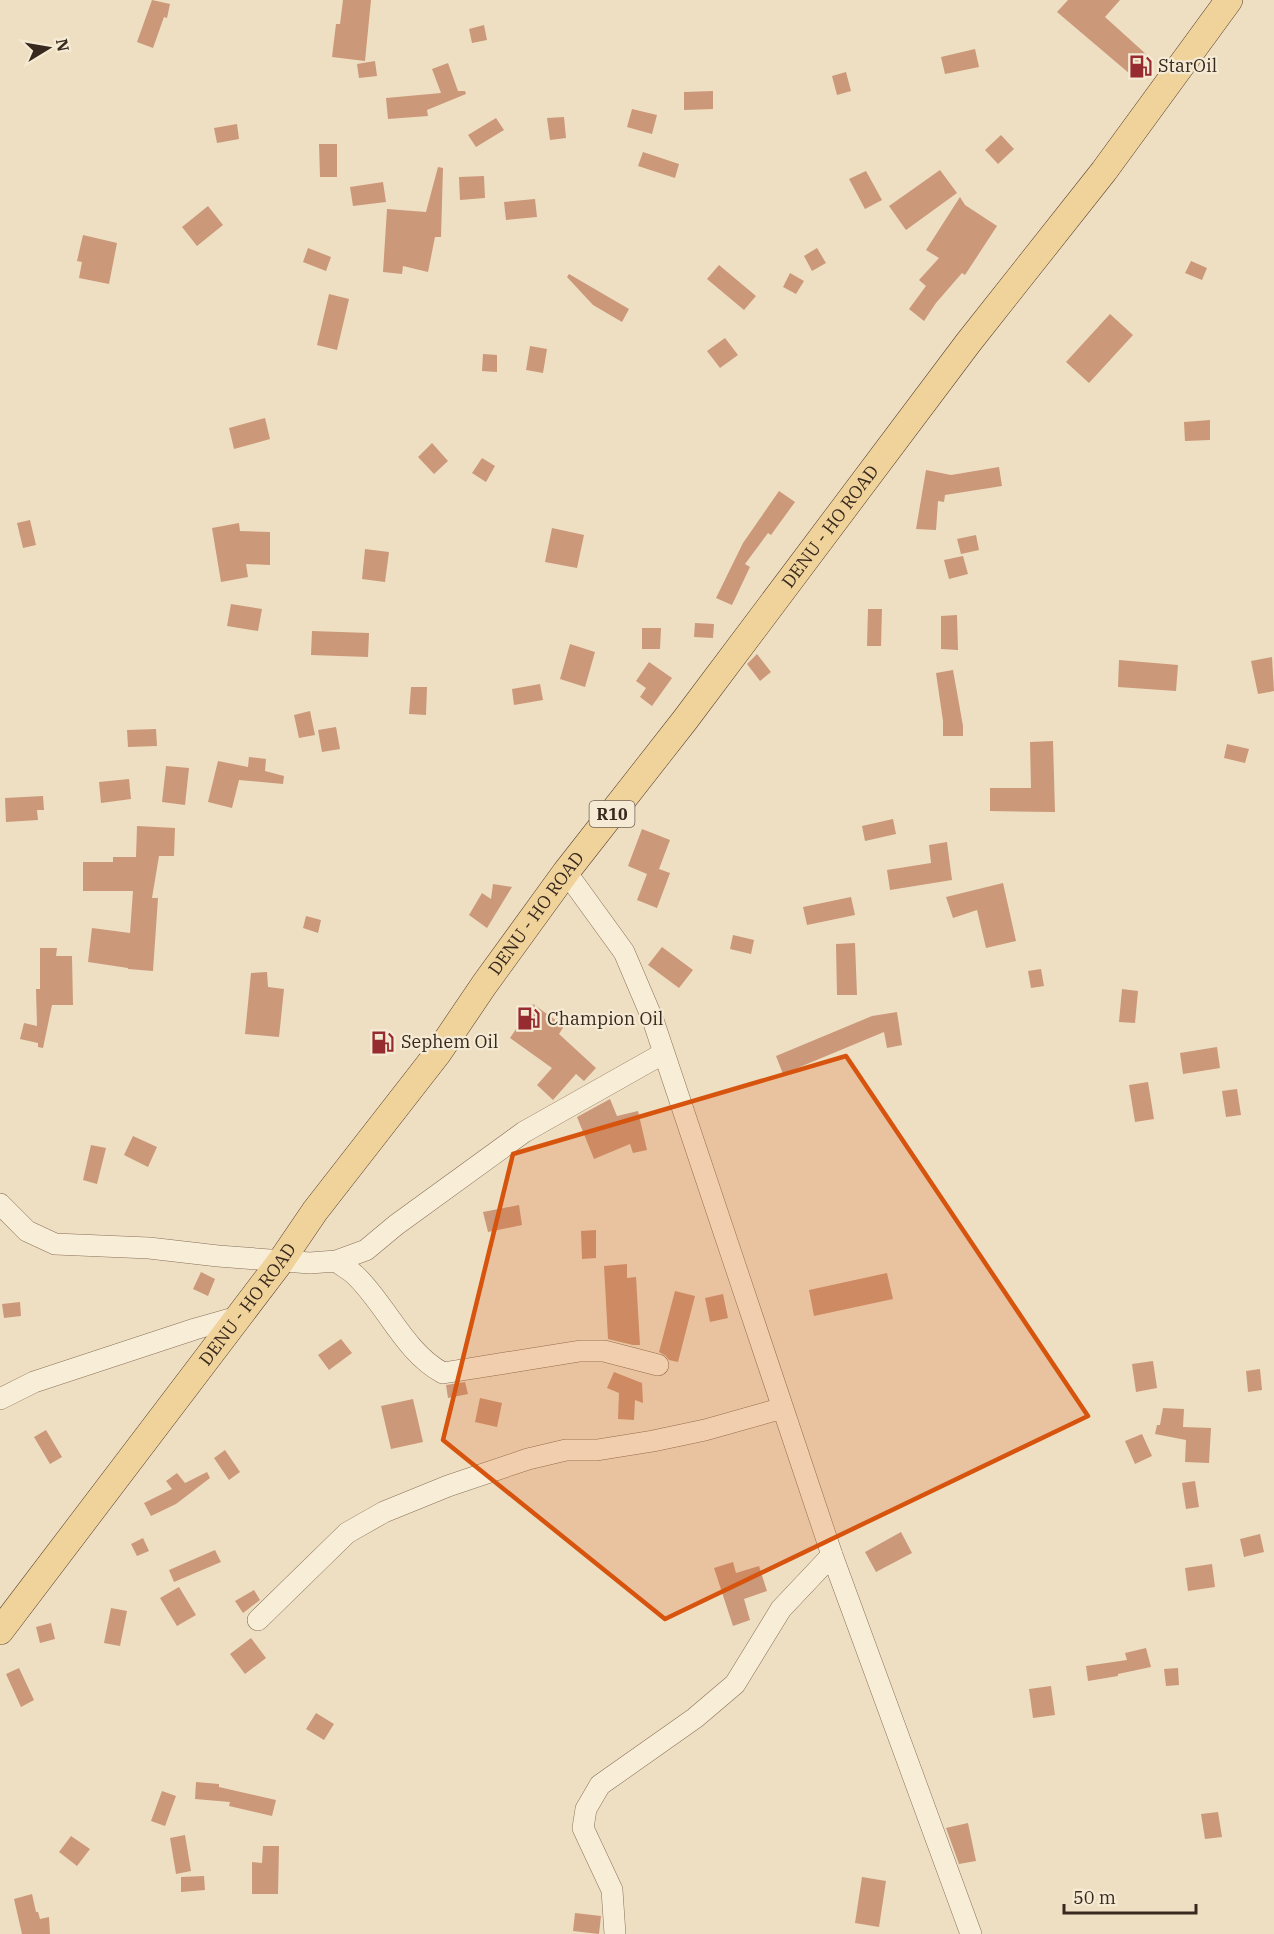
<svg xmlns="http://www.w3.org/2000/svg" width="1274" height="1934" font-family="'IBM Plex Serif',serif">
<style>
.building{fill:#cb9879}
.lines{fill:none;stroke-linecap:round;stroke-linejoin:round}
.minor-casing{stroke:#88705a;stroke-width:22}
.major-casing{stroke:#553f2e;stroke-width:28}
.minor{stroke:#f8edd6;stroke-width:21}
.major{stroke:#f0d29b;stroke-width:27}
.marked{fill:#d6540e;fill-opacity:0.2;stroke:#d6540e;stroke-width:4.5;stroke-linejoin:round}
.labels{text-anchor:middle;stroke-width:4.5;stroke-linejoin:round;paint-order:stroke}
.shield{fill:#f5ead3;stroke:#716354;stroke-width:1.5}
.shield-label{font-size:16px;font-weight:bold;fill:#38291e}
.poi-label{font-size:18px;fill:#38291e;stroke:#f5ead3;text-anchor:start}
.street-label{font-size:18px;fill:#38291e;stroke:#f5ead3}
</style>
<rect width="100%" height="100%" fill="#eedfc3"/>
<!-- building -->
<path class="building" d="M152,0L170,4L167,18L164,17L153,48L137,42Z
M343,0H371L365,61L332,57L336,24H340Z
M1068,0H1120L1105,17L1147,55L1130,74L1057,12Z
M484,25L487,40L472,43L469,29Z
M975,49L979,67L945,74L941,57Z
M375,61L377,76L359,78L357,64Z
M448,63L458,91H465L466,94L427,110L428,116L388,119L386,98L441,93L432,69Z
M846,72L851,91L837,95L832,76Z
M713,91V109L684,110V92Z
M632,109L657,115L652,134L627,127Z
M564,117L566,138L550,140L547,118Z
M496,118L504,130L476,147L468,135Z
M237,124L239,139L217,143L214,128Z
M1001,135L1014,149L998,164L985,150Z
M319,144H337V177H320Z
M643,152L679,164L675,178L638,166Z
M438,167L443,168L441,237H435L428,272L403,266L402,274L383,272L387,209L426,212Z
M940,170L957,193L906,230L889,206Z
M866,171L882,200L865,209L849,179Z
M484,176L485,198L460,200L459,177Z
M383,182L386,202L353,206L350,187Z
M960,197L965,205L997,226L965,275L962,273L936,303L924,321L909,309L926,286L919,280L939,258L926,250Z
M535,199L537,217L506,220L504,202Z
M208,206L223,225L197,246L182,227Z
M83,235L117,243L109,284L79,278L82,262L77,261Z
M308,248L331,257L326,271L303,262Z
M817,248L826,263L812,271L804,256Z
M1191,261L1207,268L1202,280L1185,273Z
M719,265L756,296L744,310L707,279Z
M790,273L804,281L796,294L783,287Z
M569,274L629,309L622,322L593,305L567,277Z
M329,294L349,299L337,350L317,345Z
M1110,314L1133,335L1089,383L1066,362Z
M725,338L738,355L720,368L707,351Z
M530,346L547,349L543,373L526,370Z
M483,354L497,355V372L482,371Z
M265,418L270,439L234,449L229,428Z
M1210,420V440L1185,441L1184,422Z
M432,443L448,461L434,474L418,457Z
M482,458L495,466L486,482L472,473Z
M999,467L1002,486L945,495L944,502L938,501L936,530L916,529L926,470L951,475Z
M779,491L795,502L771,535L768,533L745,564L750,567L732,605L716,598L743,543Z
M30,520L36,545L23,548L17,523Z
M239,523L240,531L270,532V565L246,564L248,577L221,582L212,528Z
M552,528L584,535L577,568L545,562Z
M976,535L979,550L961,554L957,539Z
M365,549L389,552L385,582L362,579Z
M963,556L968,574L949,579L944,560Z
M231,604L262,609L258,631L227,626Z
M868,609H882L881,646H867Z
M957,615L958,650L941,649V616Z
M695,623L714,624L713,638L694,637Z
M642,628H661L660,649H642Z
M312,631L369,633L368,657L311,655Z
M570,644L595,652L585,687L560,679Z
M757,654L771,672L760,681L747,664Z
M1272,657L1274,691L1258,694L1251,661Z
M1119,660L1178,665L1176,691L1118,687Z
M649,662L672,678L652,706L640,697L646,688L636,681Z
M953,670L963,726V736H943V721L936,673Z
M540,684L543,700L514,705L512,689Z
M411,687H427L426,715L409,714Z
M310,711L315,735L299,738L294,715Z
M336,727L340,749L322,752L318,730Z
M156,729L157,746L128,747L127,730Z
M1053,741L1055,812L990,811V788H1031L1030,742Z
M1227,744L1249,749L1245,763L1224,758Z
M249,757L266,759L265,771L284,776L283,784L239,780L232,808L208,802L218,761L248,767Z
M166,766L189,768L185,805L162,802Z
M129,779L131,799L101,803L99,782Z
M43,796L44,810H37L38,820L6,822L5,798Z
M893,819L896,834L865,841L862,826Z
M137,826L175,828L174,856H159L152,898H158L153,971L128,969V968L88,962L92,928L130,933L133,891H83V862H113V857H136Z
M642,829L670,840L659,869L670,873L657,908L637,900L647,874L628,866Z
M947,842L952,880L890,890L887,870L931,863L929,845Z
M1003,883L1016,941L986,948L977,910L953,918L946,897Z
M493,884L512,887L487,928L469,915L482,893L491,899Z
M851,897L855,915L807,925L803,907Z
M306,916L321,920L318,933L303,928Z
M733,935L754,940L751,954L730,949Z
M855,943L857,995H837L836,944Z
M662,947L693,970L679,988L648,965Z
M40,948H57L56,956H72L73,1005H52L43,1048L38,1047V1043L20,1039L24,1023L37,1026L36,989H40Z
M1041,969L1044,986L1031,988L1028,971Z
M267,972L268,987L284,989L279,1037L245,1034L251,973Z
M1122,989L1138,991L1135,1023L1119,1022Z
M533,1004L564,1026L559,1034L596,1068L584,1081L576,1074L553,1100L537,1085L552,1068L510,1038Z
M897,1012L902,1045L887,1048L884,1032L783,1074L776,1056L872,1016Z
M1217,1047L1220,1068L1183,1074L1180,1053Z
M1148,1082L1154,1119L1135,1122L1129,1085Z
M1237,1089L1241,1115L1226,1117L1222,1091Z
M610,1099L617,1116L638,1111L647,1150L633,1153L630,1144L594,1159L577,1117Z
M133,1136L157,1147L148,1167L124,1155Z
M91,1145L106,1148L97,1184L83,1180Z
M519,1205L522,1225L488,1232L483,1212Z
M596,1230V1258L582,1259L581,1231Z
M627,1264V1278L636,1277L640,1345H633L608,1339L604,1266Z
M201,1272L215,1279L208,1296L193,1289Z
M887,1273L893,1299L814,1316L809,1290Z
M675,1291L695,1296L678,1362L669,1360L666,1356L659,1352Z
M723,1294L728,1318L710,1322L705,1298Z
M20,1302L21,1316L4,1318L2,1304Z
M341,1339L352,1353L329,1370L318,1355Z
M1153,1361L1157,1388L1136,1392L1132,1364Z
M1260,1369L1262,1390L1248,1392L1246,1371Z
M614,1372L642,1383L643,1403L635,1400L634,1420L618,1419L619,1393L607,1388Z
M465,1382L468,1394L448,1398L446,1385Z
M480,1398L502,1403L497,1427L475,1422Z
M413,1399L423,1442L391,1449L381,1406Z
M1163,1408L1184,1409L1183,1427L1211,1428L1209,1463L1185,1462L1186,1440L1155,1434L1157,1425H1160Z
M46,1430L62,1457L50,1464L34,1437Z
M1142,1434L1152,1456L1135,1464L1125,1441Z
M225,1450L240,1472L229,1480L214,1458Z
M207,1472L210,1478L176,1504L151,1516L144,1503L172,1489L166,1481L177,1473L185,1483Z
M1195,1481L1199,1507L1186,1509L1182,1483Z
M901,1532L912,1553L876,1572L865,1552Z
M1260,1534L1264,1552L1244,1557L1240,1539Z
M143,1538L149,1551L137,1556L131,1544Z
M215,1550L221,1562L174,1582L169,1570Z
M733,1562L736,1573L759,1566L767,1591L744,1599L750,1620L733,1626L714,1568Z
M1212,1564L1215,1587L1188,1591L1185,1568Z
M179,1587L196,1615L177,1626L160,1598Z
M254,1590L260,1600L243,1613L235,1601Z
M111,1608L127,1611L120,1646L104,1643Z
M51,1623L55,1639L40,1643L36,1627Z
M251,1638L266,1658L245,1674L230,1654Z
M1146,1648L1151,1667L1118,1674V1676L1088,1681L1086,1666L1127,1660L1125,1653Z
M19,1668L34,1700L21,1707L6,1674Z
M1178,1668L1179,1685L1166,1686L1164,1669Z
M1051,1686L1055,1715L1033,1718L1029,1689Z
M316,1713L334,1724L324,1740L306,1729Z
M196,1782L219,1784V1787L276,1800L272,1816L229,1806L230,1802L195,1799Z
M162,1791L176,1796L165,1826L151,1821Z
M1218,1812L1222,1837L1205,1839L1201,1814Z
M968,1823L976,1861L959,1864L946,1828Z
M185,1835L191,1871L176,1874L170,1838Z
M71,1836L90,1849L77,1866L59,1852Z
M263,1846H279L278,1894H252V1862L262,1863Z
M204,1876L205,1890L181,1892V1877Z
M862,1877L886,1881L879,1927L855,1923Z
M32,1894L36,1912H38L40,1919L49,1917L50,1934H22L14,1899Z
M575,1913L601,1916L599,1934L573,1931Z"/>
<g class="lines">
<defs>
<path id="minor" d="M566,872L624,952L653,1020L832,1555L971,1934
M0,1204L27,1231L55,1244L149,1248L218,1256L310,1263L336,1261L366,1250L396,1225L524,1132L664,1053
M336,1261C342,1266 350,1270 355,1275C386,1304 404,1352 443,1373L580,1351H604L658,1365
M0,1399L34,1382L195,1329L237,1317
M258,1620L347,1533L384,1512L448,1486L528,1459L566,1450H597L653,1441L705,1430L783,1408
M615,1934L612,1890L583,1828L586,1809L600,1785L695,1718L735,1684L781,1609L832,1555"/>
<g id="major">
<path id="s1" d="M0,1631L281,1261L315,1211L438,1053L484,985L566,872L685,720L968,343L1104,171L1229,0"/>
</g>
</defs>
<!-- minor casing -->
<use href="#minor" class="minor-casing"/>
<!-- major casing -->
<use href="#major" class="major-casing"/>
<!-- minor -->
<use href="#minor" class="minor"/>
<!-- major -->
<use href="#major" class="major"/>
</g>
<!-- marked area -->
<path class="marked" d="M846,1056L1088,1416L665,1619L443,1440L513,1154Z"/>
<!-- icons -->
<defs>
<symbol id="fuel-bare" viewBox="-9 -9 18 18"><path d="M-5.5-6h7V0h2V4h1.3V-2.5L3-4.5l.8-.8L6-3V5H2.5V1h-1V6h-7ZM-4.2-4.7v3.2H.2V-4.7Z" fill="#962b30" stroke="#f5ead3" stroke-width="2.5" paint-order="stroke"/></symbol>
</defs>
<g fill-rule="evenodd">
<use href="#fuel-bare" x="1124" y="50" width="33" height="33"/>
<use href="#fuel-bare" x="512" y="1002" width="33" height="33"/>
<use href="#fuel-bare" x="366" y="1026" width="33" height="33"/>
</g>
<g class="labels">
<!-- shield labels -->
<rect class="shield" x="589.5" y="801" width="45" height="26" rx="4.5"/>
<g class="shield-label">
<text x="612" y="820">R10</text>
</g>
<!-- poi labels -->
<g class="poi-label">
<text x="1158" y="72">StarOil</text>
<text x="547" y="1025">Champion Oil</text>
<text x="401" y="1048">Sephem Oil</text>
</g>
<!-- street labels -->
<g class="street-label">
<text dy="6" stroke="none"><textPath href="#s1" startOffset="1382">DENU - HO ROAD</textPath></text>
<text dy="6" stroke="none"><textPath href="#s1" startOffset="896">DENU - HO ROAD</textPath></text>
<text dy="6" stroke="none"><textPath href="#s1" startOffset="410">DENU - HO ROAD</textPath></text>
</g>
</g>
<!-- north arrow -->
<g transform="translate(48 48) rotate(79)" stroke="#f5ead3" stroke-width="4.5" paint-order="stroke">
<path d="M0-4.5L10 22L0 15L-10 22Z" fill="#38291e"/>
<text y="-9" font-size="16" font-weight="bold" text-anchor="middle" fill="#38291e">N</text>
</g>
<!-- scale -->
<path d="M1064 1904v9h132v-9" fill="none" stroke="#38291e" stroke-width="3"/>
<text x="1073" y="1904" font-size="18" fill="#38291e" stroke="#f5ead3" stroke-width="4.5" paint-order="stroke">50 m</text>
</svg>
